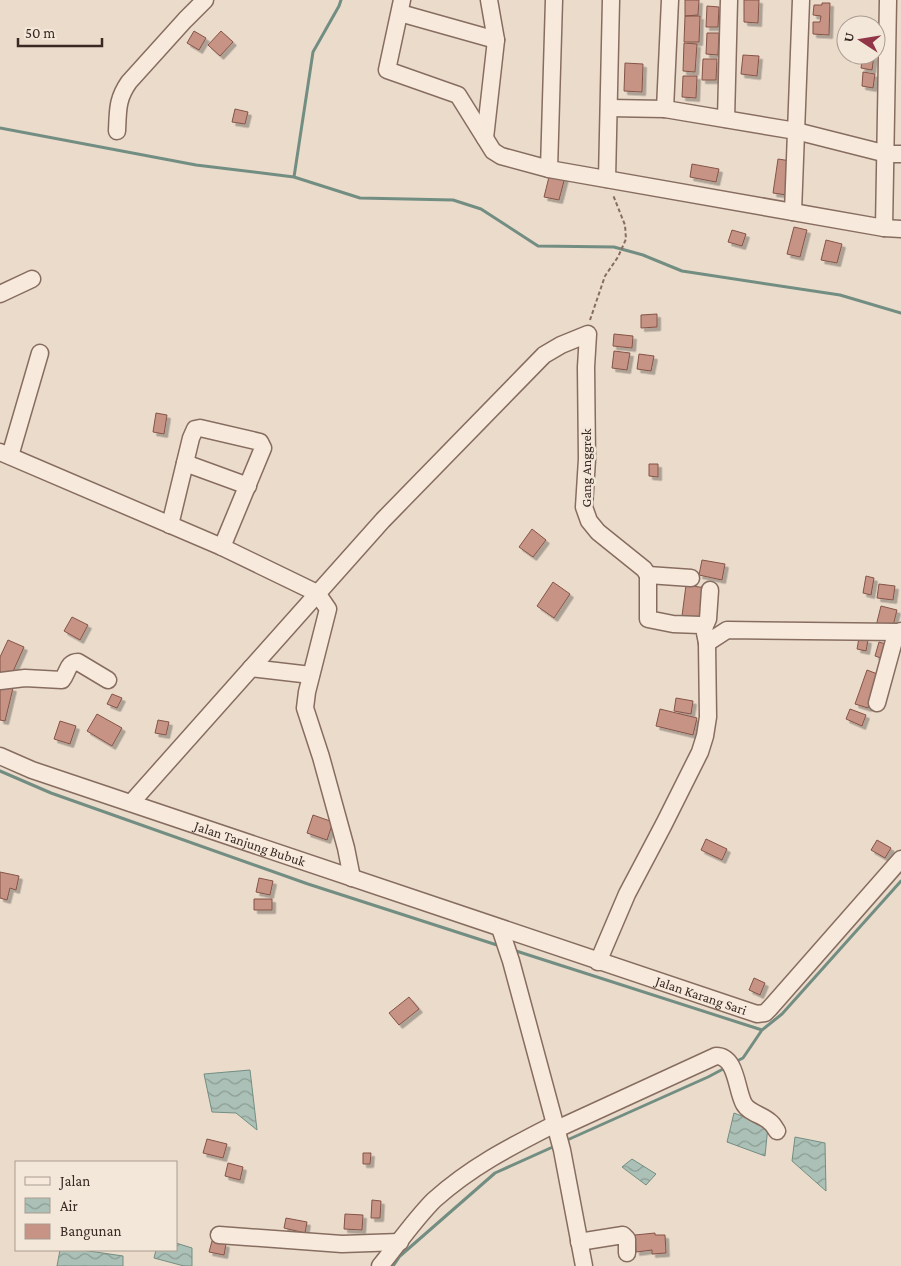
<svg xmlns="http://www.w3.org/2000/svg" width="901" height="1266" font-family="'Crimson Pro',serif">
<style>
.water{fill:url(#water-waves);stroke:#728e82}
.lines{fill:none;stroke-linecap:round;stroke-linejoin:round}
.stream{stroke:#728e82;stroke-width:3}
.building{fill:#c69384;stroke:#845448;filter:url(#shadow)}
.minor-casing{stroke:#876d60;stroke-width:19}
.path{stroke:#876d60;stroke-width:2;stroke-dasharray:4 2.5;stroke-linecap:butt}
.minor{stroke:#f7eadd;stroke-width:16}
.labels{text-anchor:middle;stroke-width:5;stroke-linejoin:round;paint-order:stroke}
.street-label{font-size:14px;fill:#392922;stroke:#f3e7da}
</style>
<defs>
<pattern id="water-waves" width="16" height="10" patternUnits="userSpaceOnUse" patternTransform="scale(1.25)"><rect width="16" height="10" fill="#abc0b6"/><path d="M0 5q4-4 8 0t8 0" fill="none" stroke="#8c9c94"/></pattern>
<filter id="shadow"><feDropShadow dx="3.5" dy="3.5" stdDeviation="0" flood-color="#0004"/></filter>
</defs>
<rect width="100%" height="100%" fill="#ebdbcb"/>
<!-- water -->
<path class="water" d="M250,1070L257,1130L236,1113L212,1112L204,1074Z
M734,1113L768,1126L765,1156L727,1142Z
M795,1137L825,1143L826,1191L792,1161Z
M632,1159L656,1174L646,1185L622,1167Z
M176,1243L192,1248V1266H184L154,1258L156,1250H176Z
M60,1250H82L123,1256V1266H57Z"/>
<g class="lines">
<!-- stream -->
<path class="stream" d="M0,128L196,165L294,177L360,198L453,200L481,209L538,246L614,247L643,255L682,271L840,295L901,313
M294,177L313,52L339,6L341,0
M0,771L51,793L308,884L500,946
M513,950L762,1030
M735,1062L743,1058L762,1030L782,1014L901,881
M565,1141L708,1077L725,1068
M393,1266L400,1256L495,1173L555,1146"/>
</g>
<!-- building -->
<path class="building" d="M685,0H699L698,15L685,16Z
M744,0H759L758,23L744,22Z
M822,3H830L829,35L813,34V22H820L821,16L813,15L814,5H822Z
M707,6L719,7L718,27H706Z
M685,16H700L699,42H684Z
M194,31L206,38L199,50L187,43Z
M221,31L233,42L220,56L208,45Z
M707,33H719L718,55L706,54Z
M684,43L697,44L695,72L683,71Z
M743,55L759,56L757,76L741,74Z
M863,55L874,56L872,70L861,68Z
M703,59H717L716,80H702Z
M625,63L643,64L642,92L624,91Z
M863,72L875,74L873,88L862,86Z
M683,76H697L696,98L682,97Z
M235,109L248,112L245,124L232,122Z
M778,159L791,161L787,195L773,193Z
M692,164L719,169L716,182L690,177Z
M550,173L565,177L559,200L544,197Z
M794,227L807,230L800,257L787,254Z
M732,230L746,234L742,246L728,242Z
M826,240L842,244L837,263L821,260Z
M657,314V327L641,328V315Z
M614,334L633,336L632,348L613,346Z
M614,351L630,353L627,370L612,368Z
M639,354L654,356L651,371L637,369Z
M156,413L167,415L164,434L153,432Z
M649,464H658V477L649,476Z
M532,529L546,540L533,557L519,547Z
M702,560L725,564L722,580L699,575Z
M866,576L874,578L871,595L863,593Z
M553,582L570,594L554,618L537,606Z
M879,584L895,586L893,600L877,598Z
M686,585L706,588L701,619L682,616Z
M881,606L897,610L892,630L876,626Z
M72,617L88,625L80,640L64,631Z
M859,638L868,640L866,651L857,649Z
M8,640L24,647L11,676L0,672V657Z
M879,642L889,645L884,659L875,656Z
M867,670L880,675L868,708L855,704Z
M0,686L13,688L5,721L0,720Z
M112,694L122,698L117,708L107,704Z
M676,698L693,701L691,714L674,711Z
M660,709L697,718L693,735L656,726Z
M850,709L866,715L862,726L846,719Z
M97,714L122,728L112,746L87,731Z
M158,720L169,722L166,735L155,733Z
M60,721L76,726L70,744L54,739Z
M313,815L333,822L327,840L307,833Z
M706,839L727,849L722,860L701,850Z
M877,840L891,848L885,858L871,850Z
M0,872L19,876L16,890L10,888L7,900L0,898Z
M259,878L273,881L270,895L256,892Z
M254,899H272V910H254Z
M754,978L765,983L760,995L749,990Z
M409,997L419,1009L399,1025L389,1013Z
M207,1139L227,1144L223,1158L203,1153Z
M363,1153H371L370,1164H363Z
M228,1163L243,1167L240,1180L225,1176Z
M372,1200L381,1201L380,1218H371Z
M345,1214L363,1215L362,1230L344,1229Z
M286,1218L307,1222L305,1233L284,1228Z
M655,1233V1235H665L666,1253L652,1254V1250L636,1252L635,1235Z
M212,1241L226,1244L224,1255L209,1252Z"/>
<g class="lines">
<defs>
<g id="minor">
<path d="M402,0L387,70L458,95L493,151L501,156L549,169L884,228L901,229"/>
<path d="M400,13L496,40"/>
<path d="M609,108L665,109L796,131L887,154H901"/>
<path d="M665,109L670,0"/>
<path d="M726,119L729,0"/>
<path d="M117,131C118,110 117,99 129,82L185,20L205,0"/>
<path d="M485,138L496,40L489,0"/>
<path d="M549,169L554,0"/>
<path d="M607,179L611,0"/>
<path d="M793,212L801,0"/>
<path d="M884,228L888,0"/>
<path d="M0,294L32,279"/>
<path d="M0,452L222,547L317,593L328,609L307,692L305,708L321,757L346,848L352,878"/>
<path d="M10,456L40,353"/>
<path d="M185,463L248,486"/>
<path d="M170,525L191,438L195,429L200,428L260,442L263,448L222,547"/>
<path d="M648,575L691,578"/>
<path d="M704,628L708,619L710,590"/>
<path d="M707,643L727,630L899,632"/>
<path d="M251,668L311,675"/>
<path d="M0,681L25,678L62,680C68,673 67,662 78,662L108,680"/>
<path d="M877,703L895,637L901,631"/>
<path id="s1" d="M0,756L32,770L757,1014L765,1013L770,1008L901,859"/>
<path d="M131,803L383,520L544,355L561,345L588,334L586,367L587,459L584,507L589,521L598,532L644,569L648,575"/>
<path d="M500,928L511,961L562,1150L584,1266"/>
<path d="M598,962L627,894L664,824L700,752L705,736L708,717L707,643L704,628L700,625L673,624L648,619V575"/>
<path d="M557,1129L716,1056C737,1056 736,1090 744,1104C749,1113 763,1115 770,1122C773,1124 775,1128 777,1131"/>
<path d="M219,1235L342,1244L400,1242"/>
<path d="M579,1242L623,1235L627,1239V1253"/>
<path d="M380,1266C397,1245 415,1219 434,1200C472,1166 510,1147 555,1124"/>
</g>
</defs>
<!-- minor casing -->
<use href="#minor" class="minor-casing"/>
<!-- path -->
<path class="path" d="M590,320L605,276L618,257L626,239L625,225L613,195"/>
<!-- minor -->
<use href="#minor" class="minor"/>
</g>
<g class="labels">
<!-- street labels -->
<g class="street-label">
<text transform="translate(586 468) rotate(-90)" y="5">Gang Anggrek</text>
<text dy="5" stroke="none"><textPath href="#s1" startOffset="265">Jalan Tanjung Bubuk</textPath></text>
<text dy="5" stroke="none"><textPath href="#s1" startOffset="741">Jalan Karang Sari</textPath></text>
</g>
</g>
<!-- legend -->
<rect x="15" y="1161" width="162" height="90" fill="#f3e7da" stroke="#a99b90"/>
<rect x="25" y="1177" width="25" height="8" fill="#f7eadd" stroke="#a99b90"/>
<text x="60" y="1186" font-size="15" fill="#392922">Jalan</text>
<rect x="25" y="1198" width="25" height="15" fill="url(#water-waves)" stroke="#a99b90"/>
<text x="60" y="1211" font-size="15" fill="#392922">Air</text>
<rect x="25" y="1224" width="25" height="15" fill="#c69384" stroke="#a99b90"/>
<text x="60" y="1236" font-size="15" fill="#392922">Bangunan</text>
<!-- north arrow -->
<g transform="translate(861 40) rotate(282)"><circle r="24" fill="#f3e7da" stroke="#a99b90"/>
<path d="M0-4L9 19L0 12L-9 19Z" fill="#913547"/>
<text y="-8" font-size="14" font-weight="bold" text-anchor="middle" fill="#392922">U</text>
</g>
<!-- scale -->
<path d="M18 38v8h84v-8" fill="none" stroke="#392922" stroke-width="2.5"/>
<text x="25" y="38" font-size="15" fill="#392922" stroke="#f3e7da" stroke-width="4" paint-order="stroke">50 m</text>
</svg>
